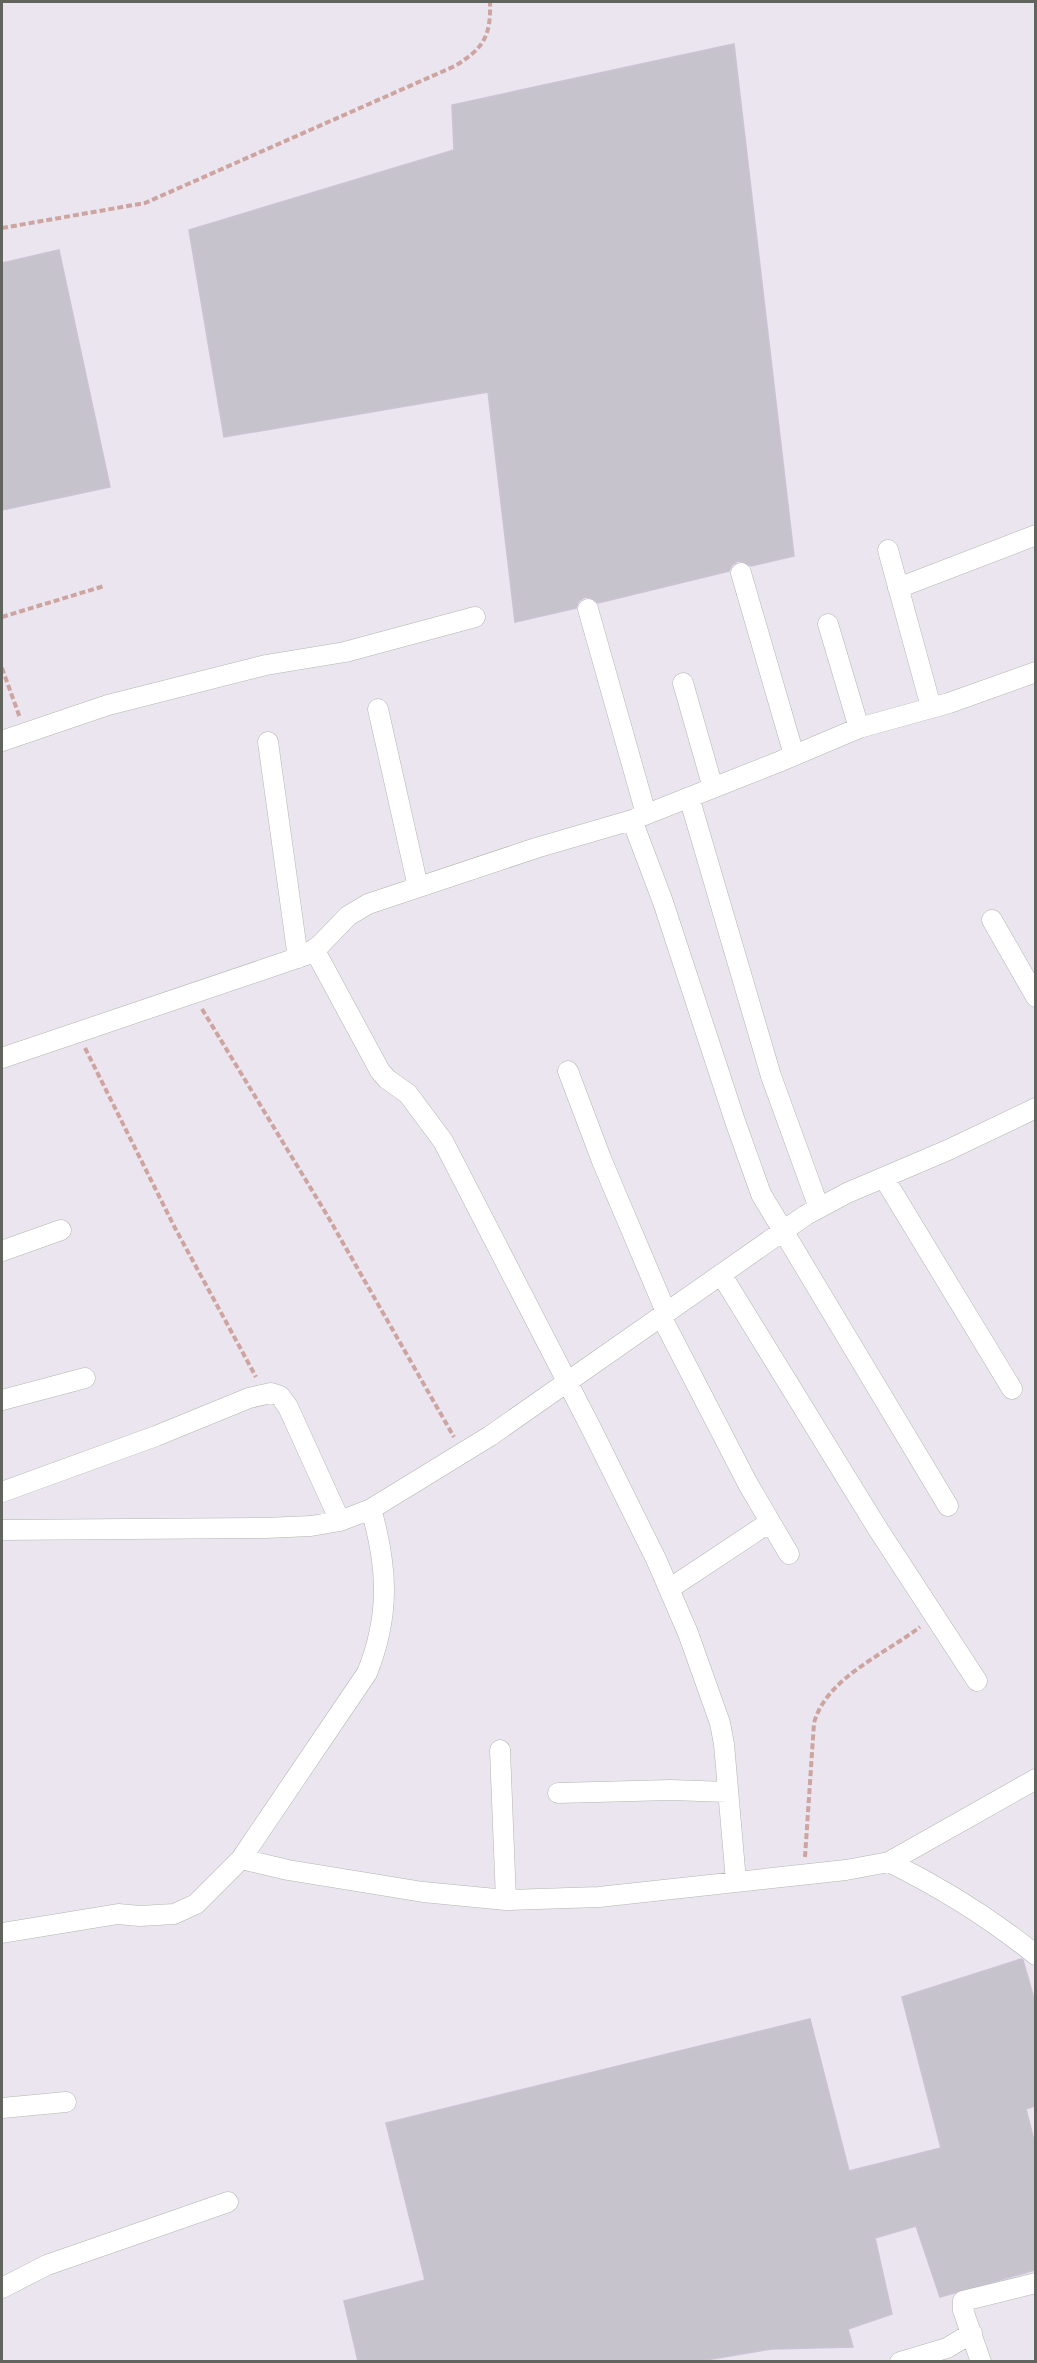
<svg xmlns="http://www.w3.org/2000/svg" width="1037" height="2363" font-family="'Roboto Condensed',sans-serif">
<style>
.building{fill:#c7c3cc;stroke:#cbc3d3;stroke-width:1.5}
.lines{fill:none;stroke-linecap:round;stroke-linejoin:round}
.street-casing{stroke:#b3b6b0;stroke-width:21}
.path{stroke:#cda4a0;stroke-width:4;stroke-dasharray:6 3;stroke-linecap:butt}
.street{stroke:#fff;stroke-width:20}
</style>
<rect width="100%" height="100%" fill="#eae5ee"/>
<!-- building -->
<path class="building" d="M734,44L794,556L751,566L744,562L738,561L732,565L729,571L598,603L591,598L585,597L579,601L576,608L515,622L488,392L224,437L189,230L454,150L452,105Z
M59,250L110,487L2,510V263Z
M1021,1959L1023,1960L1035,2002V2106L1026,2109L1035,2144V2270L940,2297L916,2226L875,2238L892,2314L848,2329L853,2347L771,2349L700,2361H358L344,2301L425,2280L386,2123L810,2019L849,2171L941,2148L902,1997Z"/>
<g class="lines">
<defs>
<path id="street" d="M888,550L931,707
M741,573L794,755
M898,588L1036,535
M588,609L646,814
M828,624L859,728
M683,683L713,788
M378,709L418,887
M2,741L108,705L266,665L345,652L475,617
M268,742L298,958
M689,797L771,1076L819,1208
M632,820L663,902L735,1121L761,1194L948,1506
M992,920L1036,997
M314,949L380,1071L387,1079L408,1094L443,1141L590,1426L656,1559L688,1633L720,1723L724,1744L736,1881
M2,1058L306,955L320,945L348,916L368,904L536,848L632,820L781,761L859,728L949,703L1036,672
M568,1071L602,1161L666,1312
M884,1178L1012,1389
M2,1251L61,1230
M721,1274L876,1526L977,1681
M661,1316L748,1484L789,1554
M2,1400L85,1378
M2,1492L156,1436L249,1398L271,1393L280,1396L288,1407L340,1521
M2,1530L265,1528L311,1526L340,1521L371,1509L490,1436L806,1215L847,1193L948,1150L1036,1108
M669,1589L770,1522
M500,1750L506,1900
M558,1793L671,1790L728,1792
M241,1859L288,1870L423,1892L506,1900L599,1897L846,1870L889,1862L1036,1779
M889,1862C942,1888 990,1918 1036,1955
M2,1933L118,1914L140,1916L174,1914L196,1904L241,1859L367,1673C390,1616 388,1568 371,1509
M2,2108L66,2102
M2,2288L47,2265L228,2202
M900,2362L947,2348L972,2333
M981,2362L963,2310V2301L1036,2283"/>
</defs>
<!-- street casing -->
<use href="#street" class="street-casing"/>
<!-- path -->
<path class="path" d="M2,228L145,203L455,66C484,48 491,36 490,2
M2,617L104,586
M2,668L20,718
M202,1009L327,1215L454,1437
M85,1048L175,1228L256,1377
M805,1857L814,1723C826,1678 885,1654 920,1627"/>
<!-- street -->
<use href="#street" class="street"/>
</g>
<!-- border -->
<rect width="1037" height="2363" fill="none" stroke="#61645c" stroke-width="6"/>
</svg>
